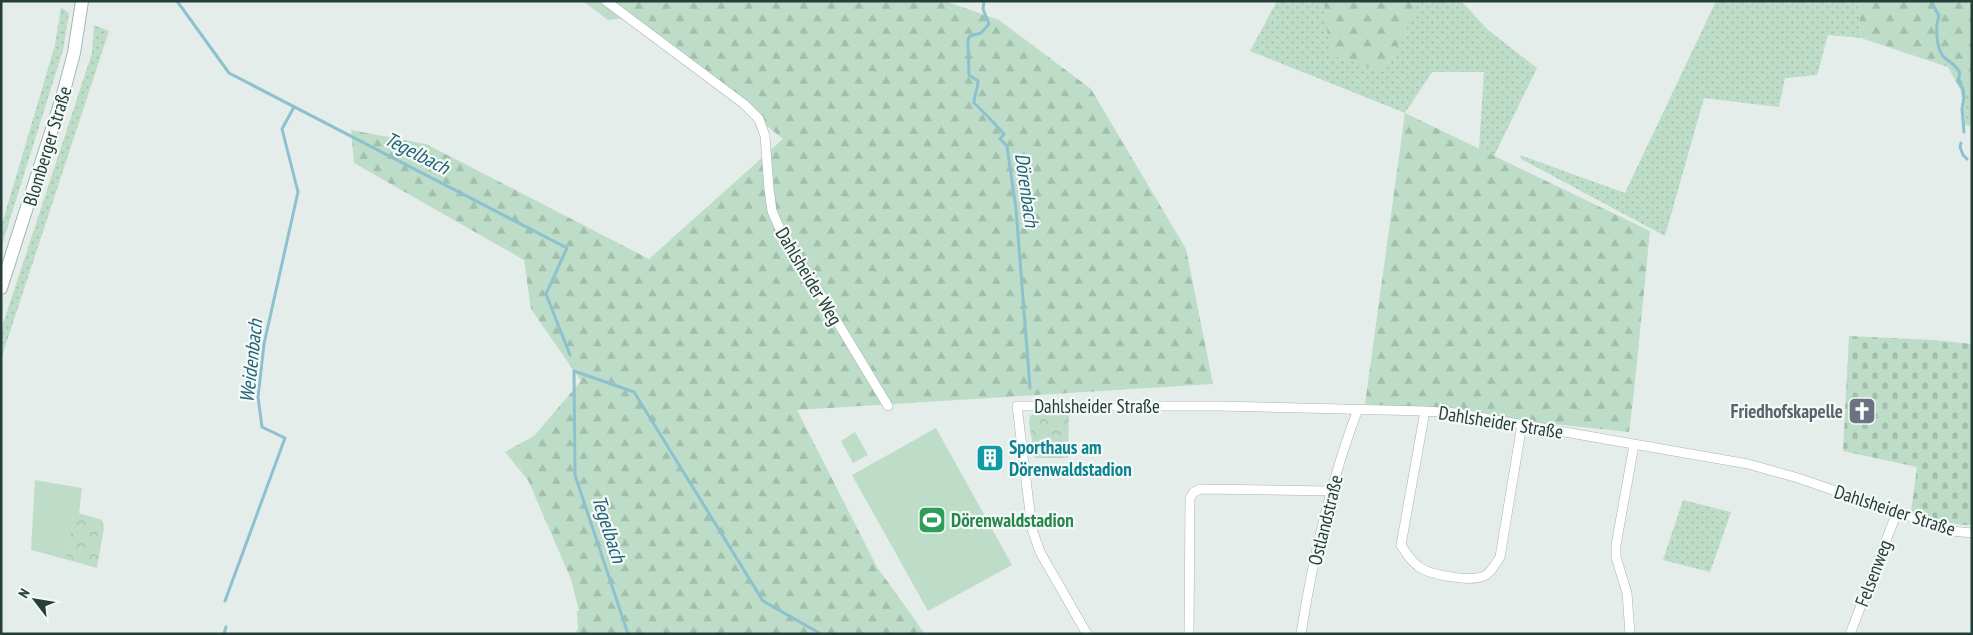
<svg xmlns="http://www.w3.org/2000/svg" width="1973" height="635" font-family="'PT Sans Narrow',sans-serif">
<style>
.grass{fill:url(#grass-dots)}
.forest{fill:url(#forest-firs)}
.cemetery{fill:url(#cemetery-stones)}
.park{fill:url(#park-crowns)}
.pitch{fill:#bdddc8}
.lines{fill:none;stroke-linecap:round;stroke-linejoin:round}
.stream{stroke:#8ec1cf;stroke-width:3}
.minor-casing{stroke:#a7b5b0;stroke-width:10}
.secondary-casing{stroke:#a2b8b2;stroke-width:14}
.minor{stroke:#fff;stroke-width:9}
.secondary{stroke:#fff;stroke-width:12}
.labels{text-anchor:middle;stroke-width:4.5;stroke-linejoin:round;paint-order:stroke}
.street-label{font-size:19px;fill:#243e38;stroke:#f4f9f7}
.worship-label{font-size:19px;font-weight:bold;fill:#5b616d;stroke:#f4f9f7;text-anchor:end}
.culture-label{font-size:19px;font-weight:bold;fill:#0d838f;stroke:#f4f9f7;text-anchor:start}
.leisure-label{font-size:19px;font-weight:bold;fill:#27864d;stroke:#f4f9f7;text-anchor:start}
.water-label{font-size:20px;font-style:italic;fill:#206377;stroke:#f4f9f7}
</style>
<defs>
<pattern id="grass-dots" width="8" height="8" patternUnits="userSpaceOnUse" patternTransform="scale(1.25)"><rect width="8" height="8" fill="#bdddc8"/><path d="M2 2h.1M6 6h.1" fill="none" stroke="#a2bfad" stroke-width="1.8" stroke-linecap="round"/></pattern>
<pattern id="forest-firs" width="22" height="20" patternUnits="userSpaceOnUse" patternTransform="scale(1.25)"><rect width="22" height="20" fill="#bdddc8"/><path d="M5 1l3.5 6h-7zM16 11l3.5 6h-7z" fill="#a2bfad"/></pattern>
<pattern id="cemetery-stones" width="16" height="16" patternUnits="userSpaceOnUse" patternTransform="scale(1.25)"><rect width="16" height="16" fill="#bdddc8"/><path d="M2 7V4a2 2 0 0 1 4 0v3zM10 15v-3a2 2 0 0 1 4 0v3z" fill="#a2bfad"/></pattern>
<pattern id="park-crowns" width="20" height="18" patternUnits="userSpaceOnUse" patternTransform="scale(1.25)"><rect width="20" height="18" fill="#bdddc8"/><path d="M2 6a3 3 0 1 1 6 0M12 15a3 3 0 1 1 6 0" fill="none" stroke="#a2bfad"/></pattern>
</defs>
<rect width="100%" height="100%" fill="#e4ede9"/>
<!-- grass -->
<path class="grass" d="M1277,1H1461L1488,30L1537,68L1494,156L1479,149L1484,72H1432L1405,113L1250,51Z
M1716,1H1858L1861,38L1828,35L1817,75L1785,78L1779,107L1704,98L1665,236L1521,159L1520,155L1625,193Z
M61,7L69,13L63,50L1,248V227L55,45Z
M94,25L109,31L1,359V330L92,53Z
M1961,91L1972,94V126L1964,125Z
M1683,500L1731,512L1710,572L1663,560Z"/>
<!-- forest -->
<path class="forest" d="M583,1H945L999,20L1091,89L1186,249L1213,384L797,410L877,567L925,634H575L578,629L577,611H579L571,579L528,480L505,452L534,436L581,381L531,309L524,260L354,163L351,130L426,144L649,259L783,139L632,17L608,20Z
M1324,1H1420L1385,71L1330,55Z
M1858,1H1972V94L1961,91L1948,67L1861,38Z
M1405,113L1650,231L1634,392L1629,432L1365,404Z"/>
<!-- cemetery -->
<path class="cemetery" d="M1849,336L1934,340L1972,344V525C1952,526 1931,517 1911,512L1917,467L1843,451Z"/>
<!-- park -->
<path class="park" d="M1035,413L1069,414L1068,458H1035L1029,423L1030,416Z
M75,512L102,520L104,528L97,568L65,559Z"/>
<!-- pitch -->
<path class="pitch" d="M936,428L1012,565L928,611L852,475Z
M855,432L868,455L853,463L841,441Z
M35,480L82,488L79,513H75L65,559L31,550Z"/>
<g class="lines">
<!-- stream -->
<path class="stream" d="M177,1L229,73L567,248L546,294L570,355
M984,1L983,9L989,24L981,33L970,36L968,40L969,75L978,81C978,89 974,95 974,103C985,113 995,124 1004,134L1000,139L1007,146L1016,209L1030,388
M1931,1L1939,16C1935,26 1936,51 1945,58C1952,64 1955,64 1960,73L1958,81L1963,89L1964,98L1962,109L1964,132
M1961,143L1960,147L1963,155L1967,159
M225,601L285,438L262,427L258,397L264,344L298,192L282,129L294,107
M224,634L226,627
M628,634L575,475L574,371L634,392L763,601L821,634"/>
<defs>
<path id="minor" d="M606,1L744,104L759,119L765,136L769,189L772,211L782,234L809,275L888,406
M1425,411L1401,545C1406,553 1410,560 1418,566C1429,575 1473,583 1486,575C1492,571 1496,563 1500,557L1522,424
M1087,634L1040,552L1032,529L1017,406H1218L1425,411L1456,413L1748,464L1798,478L1952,531L1972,533
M1189,634L1190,498L1194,492L1201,489L1330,491
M1301,634C1313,556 1330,483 1358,409
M1630,634L1627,593L1616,557V545L1634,445
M1850,634L1897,512"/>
<path id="secondary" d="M1,288L62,98L74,53L82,1"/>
</defs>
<!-- minor casing -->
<use href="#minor" class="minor-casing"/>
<!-- secondary casing -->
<use href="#secondary" class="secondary-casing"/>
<!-- minor -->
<use href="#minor" class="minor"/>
<!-- secondary -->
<use href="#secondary" class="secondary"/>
</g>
<!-- icons -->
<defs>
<symbol id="church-square" viewBox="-11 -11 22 22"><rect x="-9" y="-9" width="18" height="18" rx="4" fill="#6b7280" stroke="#f4f9f7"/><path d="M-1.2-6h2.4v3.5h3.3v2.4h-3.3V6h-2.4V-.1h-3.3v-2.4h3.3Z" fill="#fff"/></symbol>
<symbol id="building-square" viewBox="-11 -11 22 22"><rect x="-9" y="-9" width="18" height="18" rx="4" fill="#0f9aa8" stroke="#f4f9f7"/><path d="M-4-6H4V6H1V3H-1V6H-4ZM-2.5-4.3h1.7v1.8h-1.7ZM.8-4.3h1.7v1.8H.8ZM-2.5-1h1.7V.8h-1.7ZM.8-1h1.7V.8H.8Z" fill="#fff"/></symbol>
<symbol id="stadium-square" viewBox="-11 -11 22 22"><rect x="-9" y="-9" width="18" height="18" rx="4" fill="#2e9e5b" stroke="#f4f9f7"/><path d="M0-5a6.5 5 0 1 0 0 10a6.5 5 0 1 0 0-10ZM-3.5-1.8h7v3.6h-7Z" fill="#fff"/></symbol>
</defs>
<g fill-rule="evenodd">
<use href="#church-square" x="1846" y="395" width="32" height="32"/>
<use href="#building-square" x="974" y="442" width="32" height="32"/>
<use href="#stadium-square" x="916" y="504" width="32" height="32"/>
</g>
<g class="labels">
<!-- street labels -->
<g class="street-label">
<text transform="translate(47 146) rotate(-73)" y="7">Blomberger Straße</text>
<text transform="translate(809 276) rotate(59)" y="7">Dahlsheider Weg</text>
<text x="1097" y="413">Dahlsheider Straße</text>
<text transform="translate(1501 422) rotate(9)" y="7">Dahlsheider Straße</text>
<text transform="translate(1895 510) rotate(18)" y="7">Dahlsheider Straße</text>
<text transform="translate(1325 520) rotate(-76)" y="7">Ostlandstraße</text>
<text transform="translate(1873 573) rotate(-69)" y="7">Felsenweg</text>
</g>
<!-- worship labels -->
<g class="worship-label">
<text x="1843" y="418">Friedhofskapelle</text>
</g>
<!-- culture labels -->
<g class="culture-label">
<text x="1009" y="454">Sporthaus am<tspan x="1009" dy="22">Dörenwaldstadion</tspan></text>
</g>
<!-- leisure labels -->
<g class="leisure-label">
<text x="951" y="527">Dörenwaldstadion</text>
</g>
<!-- water labels -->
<g class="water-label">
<text transform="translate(417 153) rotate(27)" y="7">Tegelbach</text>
<text transform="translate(1027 190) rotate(82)" y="7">Dörenbach</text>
<text transform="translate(251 361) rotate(-84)" y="7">Weidenbach</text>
<text transform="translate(609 529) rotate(72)" y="7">Tegelbach</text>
</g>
</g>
<!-- border -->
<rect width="1973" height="635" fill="none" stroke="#243e38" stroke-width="5"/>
<!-- north arrow -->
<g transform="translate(35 600) rotate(301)" stroke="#f4f9f7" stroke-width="4" paint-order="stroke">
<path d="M0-4L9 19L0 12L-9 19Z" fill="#243e38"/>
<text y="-8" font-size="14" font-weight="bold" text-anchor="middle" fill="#243e38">N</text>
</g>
</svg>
